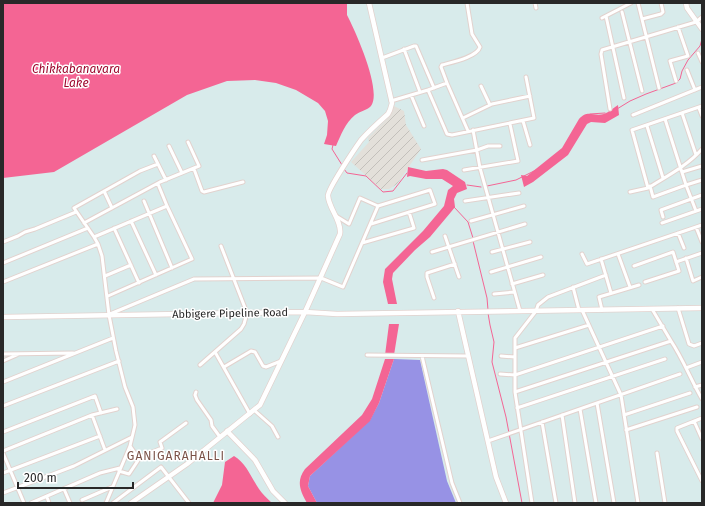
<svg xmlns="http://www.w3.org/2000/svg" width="705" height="506" font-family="'Fira Sans',sans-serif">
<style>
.industrial{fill:url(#industrial-furrows)}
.grass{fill:#9792e5}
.water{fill:#f46594}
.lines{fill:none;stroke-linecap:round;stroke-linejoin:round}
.stream{stroke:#f46594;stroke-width:1}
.street-casing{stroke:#e2d2ce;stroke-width:5}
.secondary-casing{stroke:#e2d2ce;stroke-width:6}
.street{stroke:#fff;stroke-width:3}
.secondary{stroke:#fff;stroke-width:4.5}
.labels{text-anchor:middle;stroke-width:3;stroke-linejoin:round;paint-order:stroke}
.street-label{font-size:11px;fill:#282828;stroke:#fff}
.water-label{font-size:12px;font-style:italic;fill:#9d072d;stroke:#fff}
.neighbourhood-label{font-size:12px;letter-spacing:1px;fill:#7a5247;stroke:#fff}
</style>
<defs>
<pattern id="industrial-furrows" width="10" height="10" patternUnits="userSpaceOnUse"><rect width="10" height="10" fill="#e3e0da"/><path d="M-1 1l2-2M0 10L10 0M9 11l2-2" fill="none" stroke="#c3c0bb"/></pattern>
</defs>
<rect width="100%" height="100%" fill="#d8ebeb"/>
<!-- industrial -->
<path class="industrial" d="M394,106L404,111L406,125L421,149L397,184L389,189H381L351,162L369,142L368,138L388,118Z"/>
<!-- grass -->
<path class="grass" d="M394,359L420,360L447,481L456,503H317L308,486L310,476L370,420L379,403Z"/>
<!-- water -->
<path class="water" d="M3,3H347V15L349,19C357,35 382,91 371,106C368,110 360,111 355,115C345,123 341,135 336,146L324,144L327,135L328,121L325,111L318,103L296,90L276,83L255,80L227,81L187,95L54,172L3,178Z
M618,105L619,115L605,123L591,122L587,124L568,155L533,182L524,187L521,175L527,176L562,148L579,119C588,109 593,117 604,114C609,112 613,108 618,105Z
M408,167L426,171L443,169L447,170L465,182L467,189L457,193L454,199L455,207L451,212L430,237L415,250L393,273L392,279L397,304H388L383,282L385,269L423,231L444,206L448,190L453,186L442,179H426L410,176L407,177Z
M389,324H399L394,355H385Z
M385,359H394L379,403L370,421L310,476L308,486L317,503H307C300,491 296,481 305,469L362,415L372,399Z
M234,456C246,463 251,477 259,489C262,494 267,498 272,503H213L222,485L225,462Z"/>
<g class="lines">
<!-- stream -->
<path class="stream" d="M617,109L630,101L646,94L676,83L680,79L682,71L688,60L700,46L702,39
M590,114L605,113
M333,145L332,149L342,165
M344,169L347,173L366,176L383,192L393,191L407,173
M467,185L481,187
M487,186L516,180L536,170
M454,207L468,222L473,238
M473,241L487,298L488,310
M488,313L490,325L494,342L492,362L506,417L522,503"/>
<defs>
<path id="street" d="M535,3L536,8
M638,3L659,88
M622,12L642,91
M606,16L624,98
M602,18L631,3
M642,19L661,14L663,12L661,3
M404,49L420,92
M698,53L702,62
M382,58L414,46H416L434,88
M687,70L695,90
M676,81L670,61L688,56L678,27
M447,83L441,67L442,65C453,62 477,57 480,47L472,34L467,3
M481,86L490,105
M428,90L447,83L468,131
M411,95L424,126
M391,101L428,90L444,127L447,134L452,135L534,118L526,77
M702,106L632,130L648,188C667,176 687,166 702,149
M699,108L702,116
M610,109L601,54L602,50L696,22L702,17
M682,113L696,155
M633,115L702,87
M463,118L492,104L530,96
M665,119L686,185L702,180
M523,121L530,145
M647,126L663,178
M473,130L480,168L520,311
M169,146L182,173
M154,156L166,180
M422,160L477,150L488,146H500
M194,169L202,191L204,192L243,182
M464,170L518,161L510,124
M682,172L702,166
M650,186L653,197L686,185L696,211
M104,191L112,208
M630,192L648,188
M144,201L172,268
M465,201L519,193
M663,217L661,210L702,195
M131,221L156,275
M471,221L524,206
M84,223L160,182L199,166L188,142
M662,223L702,209
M371,224L435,204L430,190L378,206
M696,227L702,242
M114,228L139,283
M678,233L684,248
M445,236L459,277
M94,237L167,206L158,184
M3,242L18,236L25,232L35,229L76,212
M362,243L414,228L409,212
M432,252L525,224
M492,252L530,242
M582,254L587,264L702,225
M618,254L630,287
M686,258L693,281L702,277
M601,259L611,293
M676,262L702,253
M3,263L88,228
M634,266L673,252L679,271L645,282
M491,272L541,257
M606,275L548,297L538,305L536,311L515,338V392L671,341L652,309
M105,276L131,265
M3,282L98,244
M512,284L543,275
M573,287L579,310
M494,294L514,292
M108,296L192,259L167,206
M434,298L427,277V273L455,264
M678,308L689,344L694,346L702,343
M582,310L621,395L638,503
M602,310L599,297L639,285
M110,314L194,279L321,278L343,287L378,206L360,198L349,224L336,216
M671,341C683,359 691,380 702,399
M515,348L589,325
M215,352L250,414
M3,354L73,353
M367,355L468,356
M422,356L452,483L460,503
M501,356L515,357
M3,361L19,354
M200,365L241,329L244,324L247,313L221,246
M224,367L251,351L255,352L263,366L266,367L281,361
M686,368L702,362
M500,374L515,375L663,326
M3,382L113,338
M695,387L702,385
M196,392L195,395L197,400L211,420L212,426L220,437
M515,392L532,503
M597,403L614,503
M3,406L119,361
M517,408L665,359
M580,409L596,503
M254,410L272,426L278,437
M92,415L105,450
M562,415L575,503
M624,415L690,393
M702,418L677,428V431L702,481
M694,421L702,439
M542,422L556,503
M626,430L697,407
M3,432L95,396L101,413
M488,441L680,374
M3,451L92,415L117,409
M3,453L24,503
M657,453L665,503
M138,458L162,448L160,442L186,423
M119,471L129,474L139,459L130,446
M3,473L100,436
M64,489L70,503
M3,493L74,466L132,437
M47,497L49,503
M82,500L112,487
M31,503L100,473L120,468
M106,503L130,446L135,425L133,407L125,387L116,351L109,315L102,256L98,244L94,237L74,208L140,171L158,164
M113,503L161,467L189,503"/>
<path id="secondary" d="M686,3L687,8L702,29
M458,311L496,477L506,503
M3,317L305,312L337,314L702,308
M227,431L255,460L273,491L285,503
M131,503L187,464L260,405L305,312L340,234C342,221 329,209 328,196C327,190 356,147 361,140C369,131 379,122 388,114L390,110L392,103L369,3"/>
</defs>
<!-- street casing -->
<use href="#street" class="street-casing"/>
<!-- secondary casing -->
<use href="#secondary" class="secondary-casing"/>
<!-- street -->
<use href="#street" class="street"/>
<!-- secondary -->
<use href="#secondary" class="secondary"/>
</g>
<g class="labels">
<!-- street labels -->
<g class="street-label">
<text transform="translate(230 313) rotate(-1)" y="4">Abbigere Pipeline Road</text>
</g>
<!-- water labels -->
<g class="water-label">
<text x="76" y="73">Chikkabanavara<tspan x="76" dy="14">Lake</tspan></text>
</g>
<!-- neighbourhood labels -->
<g class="neighbourhood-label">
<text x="176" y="460">GANIGARAHALLI</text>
</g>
</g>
<!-- border -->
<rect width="705" height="506" fill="none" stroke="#282828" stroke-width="8"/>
<!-- scale -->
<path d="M18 482v6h115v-6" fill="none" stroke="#282828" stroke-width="2"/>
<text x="24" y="482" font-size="12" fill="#282828" stroke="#ffffff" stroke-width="3" paint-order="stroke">200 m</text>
</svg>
